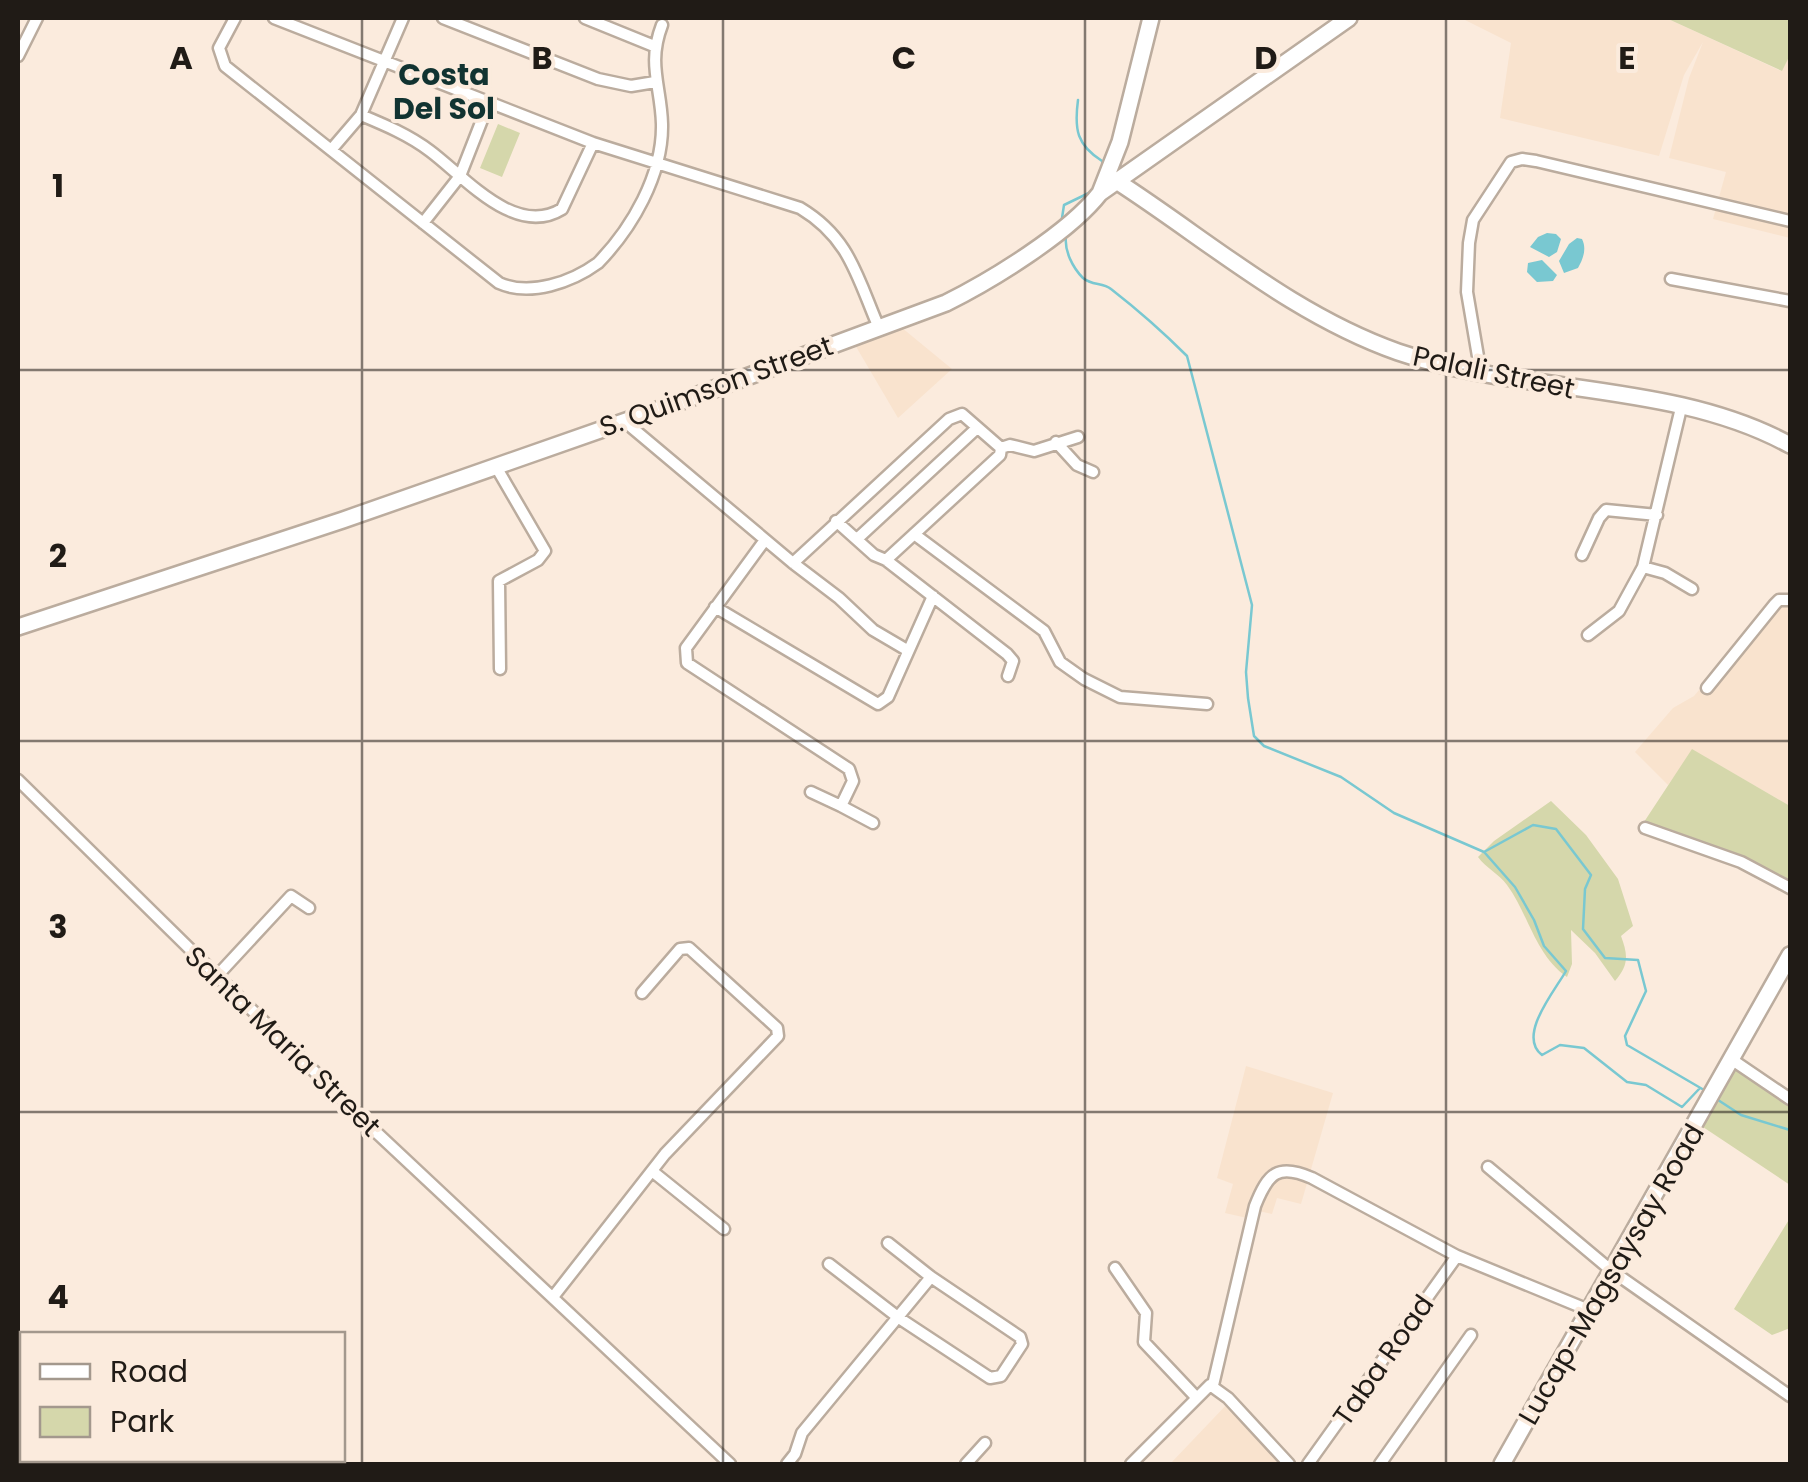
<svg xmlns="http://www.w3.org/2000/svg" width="1808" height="1482" font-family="Poppins,sans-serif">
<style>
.built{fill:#f9e3ce}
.green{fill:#d5d7ab}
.water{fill:#79c8d1}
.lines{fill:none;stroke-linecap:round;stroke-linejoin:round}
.stream{stroke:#79c8d1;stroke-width:2.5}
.street-casing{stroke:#bbac9e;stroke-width:15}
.secondary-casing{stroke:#bbac9e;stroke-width:20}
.street{stroke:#fff;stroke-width:10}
.secondary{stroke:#fff;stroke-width:15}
.grid{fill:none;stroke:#201b16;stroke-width:2.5;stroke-opacity:0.55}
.labels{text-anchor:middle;stroke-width:8;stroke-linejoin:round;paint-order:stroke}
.street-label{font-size:28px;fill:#201b16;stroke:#fbebdd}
.neighbourhood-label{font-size:30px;font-weight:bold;fill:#113331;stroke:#fbebdd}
.grid-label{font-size:32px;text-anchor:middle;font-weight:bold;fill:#201b16;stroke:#fbebdd;stroke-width:8;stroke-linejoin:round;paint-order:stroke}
</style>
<rect width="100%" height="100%" fill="#fbebdd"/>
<!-- built -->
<path class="built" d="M1461,18H1666L1781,71L1790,55V238L1713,219L1726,172L1669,158L1689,78L1703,42L1684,75L1659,156L1500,118L1511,43Z
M890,318L952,369L898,418L848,333Z
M1790,598V806L1693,750L1668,785L1635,752L1673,708L1694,696L1776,599Z
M1246,1066L1333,1093L1301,1204L1277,1198L1272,1214L1250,1209L1247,1218L1225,1213L1233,1184L1217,1178Z
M1231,1400L1291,1464H1170Z"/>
<!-- green -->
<path class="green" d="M1666,18H1790V55L1782,71Z
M498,124L520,133L502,177L480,168Z
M1692,749L1790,806V882L1750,860L1644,822Z
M1551,801L1586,835L1618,879L1633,926L1621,936C1628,955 1629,965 1615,981L1595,953L1571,930L1572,964L1567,977C1535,955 1529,915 1507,885C1499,874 1486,868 1478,857L1494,841Z
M1738,1062L1790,1098V1185L1700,1125Z
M1790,1218V1328L1772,1335L1734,1309Z"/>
<!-- water -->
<path class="water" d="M1547,233L1556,234L1561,239L1557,252L1549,257L1530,247L1538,237Z
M1577,238L1582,239C1587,249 1583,259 1578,268L1564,273L1559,261L1569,244Z
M1542,260L1557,275L1553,281L1537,282L1527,272L1528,263Z"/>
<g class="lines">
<!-- stream -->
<path class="stream" d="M1078,100C1074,130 1077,145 1102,161L1104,167
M1062,218L1064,205L1093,191
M1066,236C1064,251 1073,268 1083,278C1092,286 1103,282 1111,289C1138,310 1163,332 1187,356L1252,605L1246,672L1248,698L1254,736L1264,746L1341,777L1394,813L1484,852L1533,825L1556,829L1591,875L1585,889L1583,929L1605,958L1638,960L1646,991L1625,1036L1627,1045L1704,1090
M1485,853L1515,887L1534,920L1544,946L1566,971C1554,992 1517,1036 1542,1055L1560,1045L1584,1048L1627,1082L1646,1085L1682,1107L1700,1088
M1715,1098L1741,1115L1790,1130"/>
<defs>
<path id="street" d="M235,18L219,48L225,66L499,283C530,297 572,282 598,263C632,228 663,175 662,124C661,86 647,64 662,25
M274,18L593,143L800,208C850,238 857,277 879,328
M443,18L598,79L631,86L655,82
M585,18L654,46
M18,56L37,18
M361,115C385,125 409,135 430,151C465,177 515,238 562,209L593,143
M331,150L361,115L403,18
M423,223L460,176L489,102
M1671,279L1790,301
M1481,374L1467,292L1469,243L1473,220L1511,162L1522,159L1536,161L1790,221
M624,421L793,563L839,598L873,630L907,650
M1056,442L1077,465L1093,472
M1001,448L1010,445L1034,451L1078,437
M495,465L545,551L538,560L499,581L500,669
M836,521L874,555L886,560L1007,654L1013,661L1008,676
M914,534L1044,631L1060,662L1084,679L1120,697L1207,704
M857,539L977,428
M765,540L686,648L687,663L849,769L853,781L841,806L873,823
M1582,555L1599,518L1606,510L1657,515
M793,563L949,419L962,414L1001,448L1000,455L886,560
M1643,567L1665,573L1692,589
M715,607L878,704L888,697L933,596
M1588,635L1619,611L1643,567L1681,408
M1707,688L1775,604L1779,600H1790
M18,780L377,1133L730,1464
M811,792L841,806
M1645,828L1741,862L1790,888
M216,977L291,896L309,908
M1731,1059L1790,1099
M1488,1167L1612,1271L1790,1396
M652,1171L724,1229
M829,1264L899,1318L990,1378L1001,1376L1022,1344L1020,1337L931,1277L888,1243
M1115,1268L1146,1313L1144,1342L1196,1397
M553,1297L665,1154L778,1036L777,1028L689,948L680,949L642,993
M1213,1385L1255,1206C1268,1173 1278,1163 1312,1178L1457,1256L1591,1311
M787,1464L795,1454L802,1433L931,1277
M966,1464L985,1443
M1131,1464L1210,1385L1228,1398L1289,1464
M1308,1464L1457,1256
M1380,1464L1471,1335"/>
<path id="secondary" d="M1118,182C1209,241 1293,315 1398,352C1523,395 1674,381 1790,445
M1100,193L1120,142L1151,18
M18,627L343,520L663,408L946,303C992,280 1069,233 1100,193L1349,18
M1502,1464L1790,955"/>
</defs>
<!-- street casing -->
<use href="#street" class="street-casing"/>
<!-- secondary casing -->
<use href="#secondary" class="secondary-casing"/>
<!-- street -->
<use href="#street" class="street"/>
<!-- secondary -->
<use href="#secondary" class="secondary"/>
</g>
<!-- grid -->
<path class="grid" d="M362,18V1464M723,18V1464M1085,18V1464M1446,18V1464M18,370H1790M18,741H1790M18,1112H1790"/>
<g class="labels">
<!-- street labels -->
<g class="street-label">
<text transform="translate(1494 372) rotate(12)" y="10">Palali Street</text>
<text transform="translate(716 386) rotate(-20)" y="10">S. Quimson Street</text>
<text transform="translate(283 1041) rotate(44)" y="10">Santa Maria Street</text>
<text transform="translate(1611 1274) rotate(-60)" y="10">Lucap-Magsaysay Road</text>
<text transform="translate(1383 1360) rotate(-55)" y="10">Taba Road</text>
</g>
<!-- neighbourhood labels -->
<g class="neighbourhood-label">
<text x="444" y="85">Costa<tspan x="444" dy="34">Del Sol</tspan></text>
</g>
</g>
<g class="grid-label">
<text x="181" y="69">A</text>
<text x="542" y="69">B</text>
<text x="904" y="69">C</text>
<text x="1266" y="69">D</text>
<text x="1627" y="69">E</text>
<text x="58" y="197">1</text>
<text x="58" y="567">2</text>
<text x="58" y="938">3</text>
<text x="58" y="1308">4</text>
</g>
<!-- border -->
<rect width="1808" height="1482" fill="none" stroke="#201b16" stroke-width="40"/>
<!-- legend -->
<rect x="20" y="1332" width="325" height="130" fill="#fbebdd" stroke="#a3988d" stroke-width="2.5"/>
<rect x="40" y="1364" width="50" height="15" fill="#ffffff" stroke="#a3988d" stroke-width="2.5"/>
<text x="110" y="1382" font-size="30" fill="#201b16">Road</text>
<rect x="40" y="1407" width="50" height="30" fill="#d5d7ab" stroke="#a3988d" stroke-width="2.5"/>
<text x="110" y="1432" font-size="30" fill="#201b16">Park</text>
</svg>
